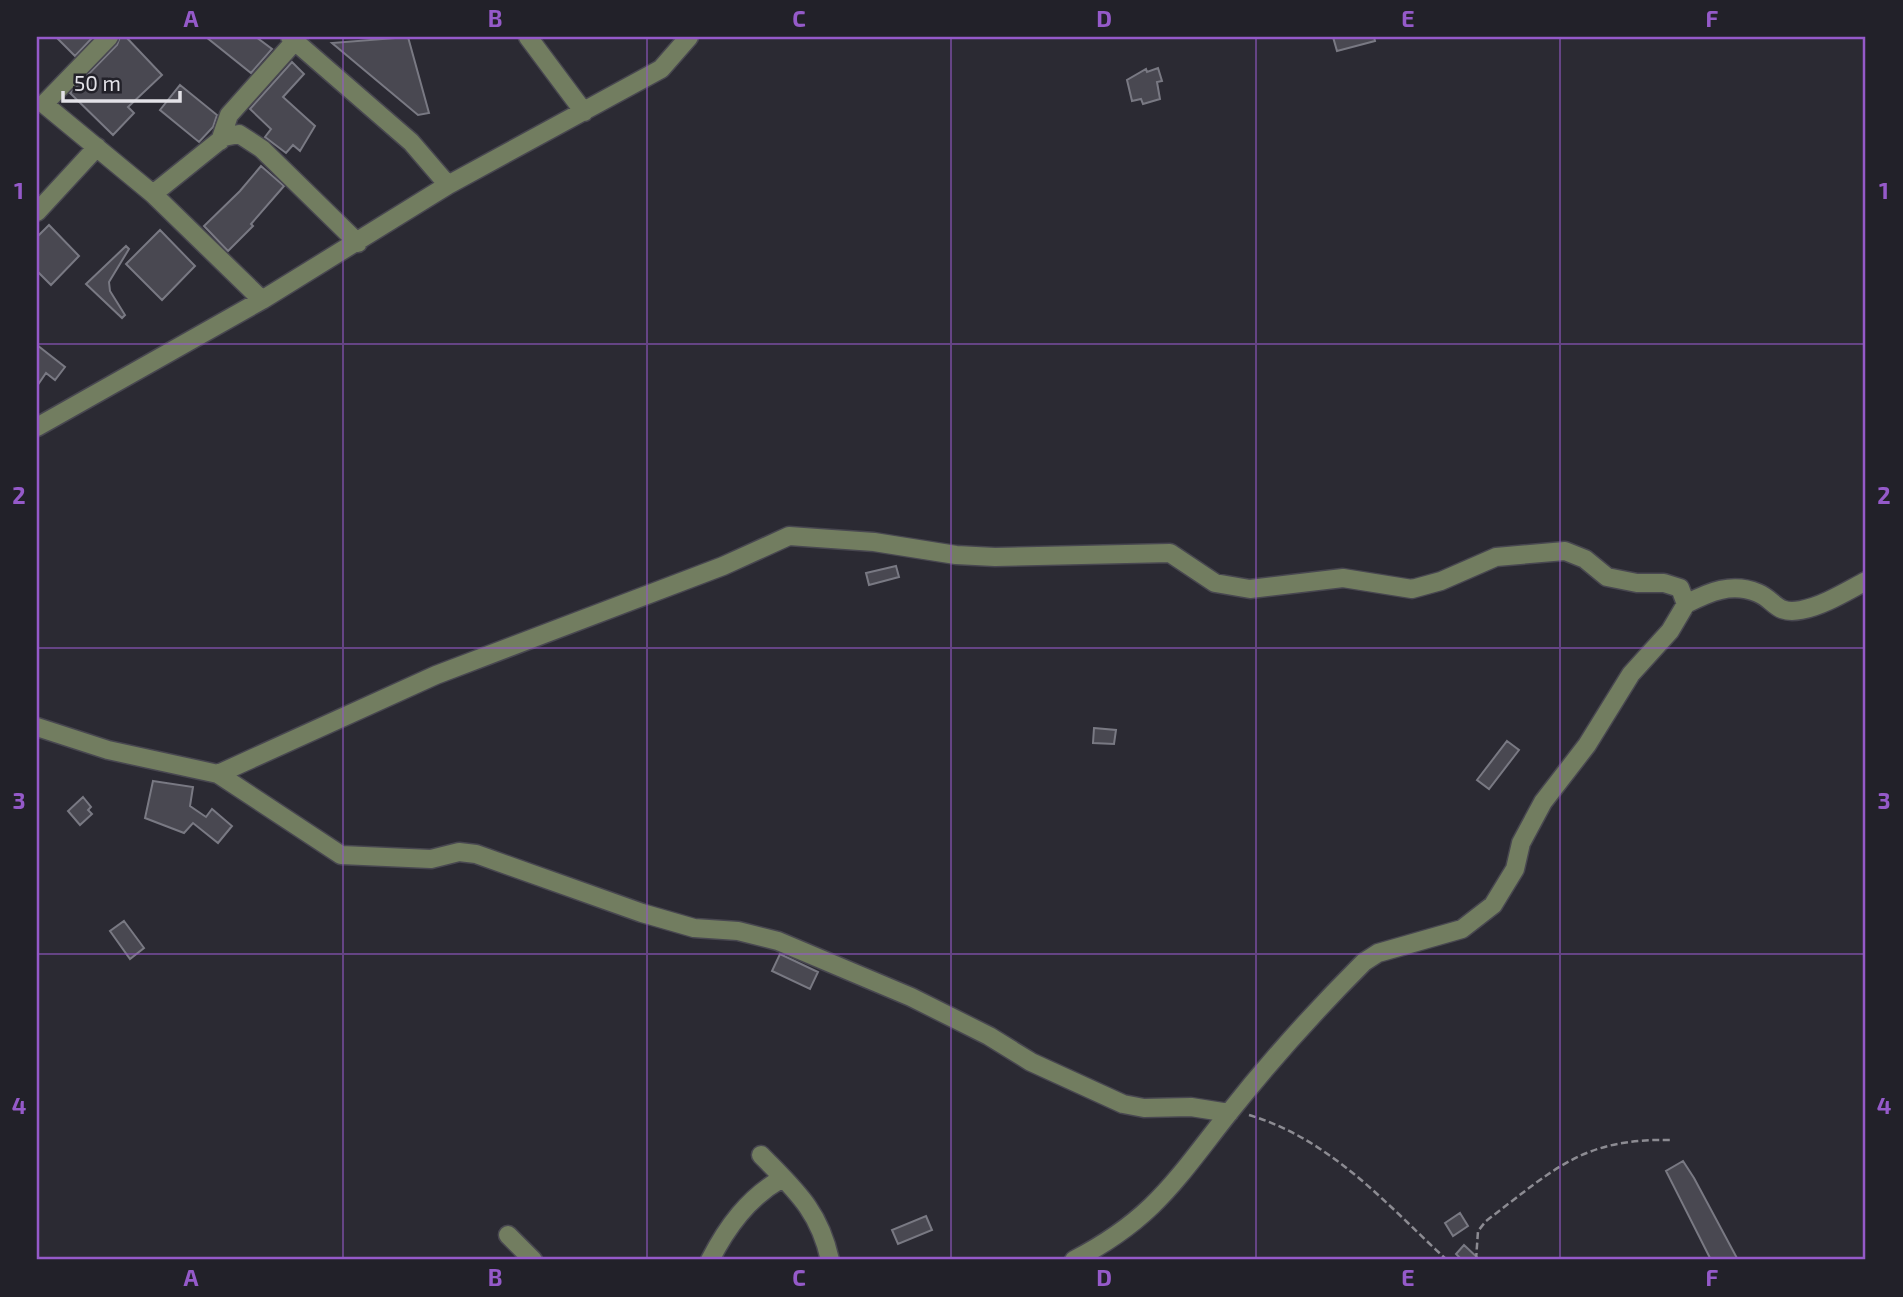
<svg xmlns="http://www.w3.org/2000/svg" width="1903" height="1297" font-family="'Exo 2',sans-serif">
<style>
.building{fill:#494851;stroke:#797983;stroke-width:2}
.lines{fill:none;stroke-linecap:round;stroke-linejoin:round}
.minor-casing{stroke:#484750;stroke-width:21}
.path{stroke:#8c8b92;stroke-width:2.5;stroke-dasharray:7 3.5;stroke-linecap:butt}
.minor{stroke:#727d60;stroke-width:18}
.grid{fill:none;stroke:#955ac9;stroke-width:2;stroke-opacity:0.55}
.neatline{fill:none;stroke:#955ac9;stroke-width:2.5}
.grid-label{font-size:23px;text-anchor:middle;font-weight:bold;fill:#955ac9}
</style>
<rect width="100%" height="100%" fill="#2b2a33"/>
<!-- building -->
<path class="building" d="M56,37H93L75,56Z
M120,37H126L162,75L128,107L134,113L113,135L70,93L117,45Z
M206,37H256L272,49L251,73Z
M408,37L429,113L418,115L332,43Z
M1333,37H1374L1375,41L1337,51Z
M292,62L304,74L283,97L315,126L300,151L293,145L286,153L265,137L271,129L250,109Z
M1158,68L1162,81L1157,82L1160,99L1143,104L1141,99L1132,101L1127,80L1146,69L1147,72Z
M180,85L217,115L213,127L199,142L160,110Z
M261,166L284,186L251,224L253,226L228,251L204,226L240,191Z
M49,225L79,256L51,285L37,271V237Z
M160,230L195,266L162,300L126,264Z
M126,246L129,249L109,282L110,291L125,315L122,318L86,284Z
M37,345L65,367L55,380L46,373L37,386Z
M896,566L899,577L869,585L866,573Z
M1094,728L1116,730L1114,744L1093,743Z
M1507,741L1519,750L1489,789L1477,780Z
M153,781L193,787L190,806L206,817L212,809L232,826L218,843L193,823L184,833L145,818Z
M83,797L91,807L88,810L92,814L80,825L68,811Z
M124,921L144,948L130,959L110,931Z
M780,954L818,972L810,989L772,971Z
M1683,1161L1694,1178L1738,1260H1711L1666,1171Z
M1460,1213L1468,1226L1453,1236L1445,1223Z
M926,1216L932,1230L898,1244L892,1230Z
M1464,1245L1480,1260H1462L1456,1254Z"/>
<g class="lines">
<defs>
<path id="minor" d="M109,37L44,104L153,194L262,300
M290,37L411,142L448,185
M528,37L584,112
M220,141L229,115L295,41
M153,194L224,137L239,134L262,149L358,243
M37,212L97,147
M37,427L262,300L448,185L661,69L689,37
M1686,604C1709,592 1732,582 1758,593C1775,600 1776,615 1801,610C1823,606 1847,591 1866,581
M37,727L108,750L218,774L341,855L431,859L459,852L476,854L642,913L694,928L738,931L778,941L911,997L989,1036L1031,1062L1123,1104L1144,1108L1191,1107L1229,1113
M218,774L436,675L723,566L789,536L874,542L956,555L995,557L1170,553L1215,583L1250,589L1343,578L1412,589L1441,581L1496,557L1565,551L1585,559L1607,577L1637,583H1664L1680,588L1686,604L1670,631L1631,674L1587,745L1543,802L1521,843L1515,869L1493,905L1462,929L1378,953L1364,962C1316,1010 1270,1061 1228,1114C1175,1181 1153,1219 1074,1260
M761,1155C795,1190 819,1210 830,1260
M508,1235L533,1260
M710,1260C727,1227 748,1198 781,1179"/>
</defs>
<!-- minor casing -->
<use href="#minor" class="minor-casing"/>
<!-- path -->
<path class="path" d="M1249,1115C1332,1140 1386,1204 1447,1260
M1476,1260L1478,1231L1486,1221C1555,1169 1582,1138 1672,1140"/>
<!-- minor -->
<use href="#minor" class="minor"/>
</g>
<!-- grid -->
<path class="grid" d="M343,37V1260M647,37V1260M951,37V1260M1256,37V1260M1560,37V1260M37,344H1866M37,648H1866M37,954H1866"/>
<!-- border -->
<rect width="1903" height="1297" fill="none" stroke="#222129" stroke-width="77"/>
<!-- scale -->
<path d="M63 91v10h117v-10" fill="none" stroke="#e3e2e8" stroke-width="3.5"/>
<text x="74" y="91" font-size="21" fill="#e3e2e8" stroke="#222129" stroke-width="5" paint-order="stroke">50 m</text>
<rect x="38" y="38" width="1826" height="1220" class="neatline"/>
<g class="grid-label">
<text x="191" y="27">A</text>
<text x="495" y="27">B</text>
<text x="799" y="27">C</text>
<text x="1104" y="27">D</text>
<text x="1408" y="27">E</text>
<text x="1712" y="27">F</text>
<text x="19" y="199">1</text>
<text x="1884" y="199">1</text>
<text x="19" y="504">2</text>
<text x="1884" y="504">2</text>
<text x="19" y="809">3</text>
<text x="1884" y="809">3</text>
<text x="19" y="1114">4</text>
<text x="1884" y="1114">4</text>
<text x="191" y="1286">A</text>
<text x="495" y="1286">B</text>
<text x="799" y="1286">C</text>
<text x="1104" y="1286">D</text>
<text x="1408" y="1286">E</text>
<text x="1712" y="1286">F</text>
</g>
</svg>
